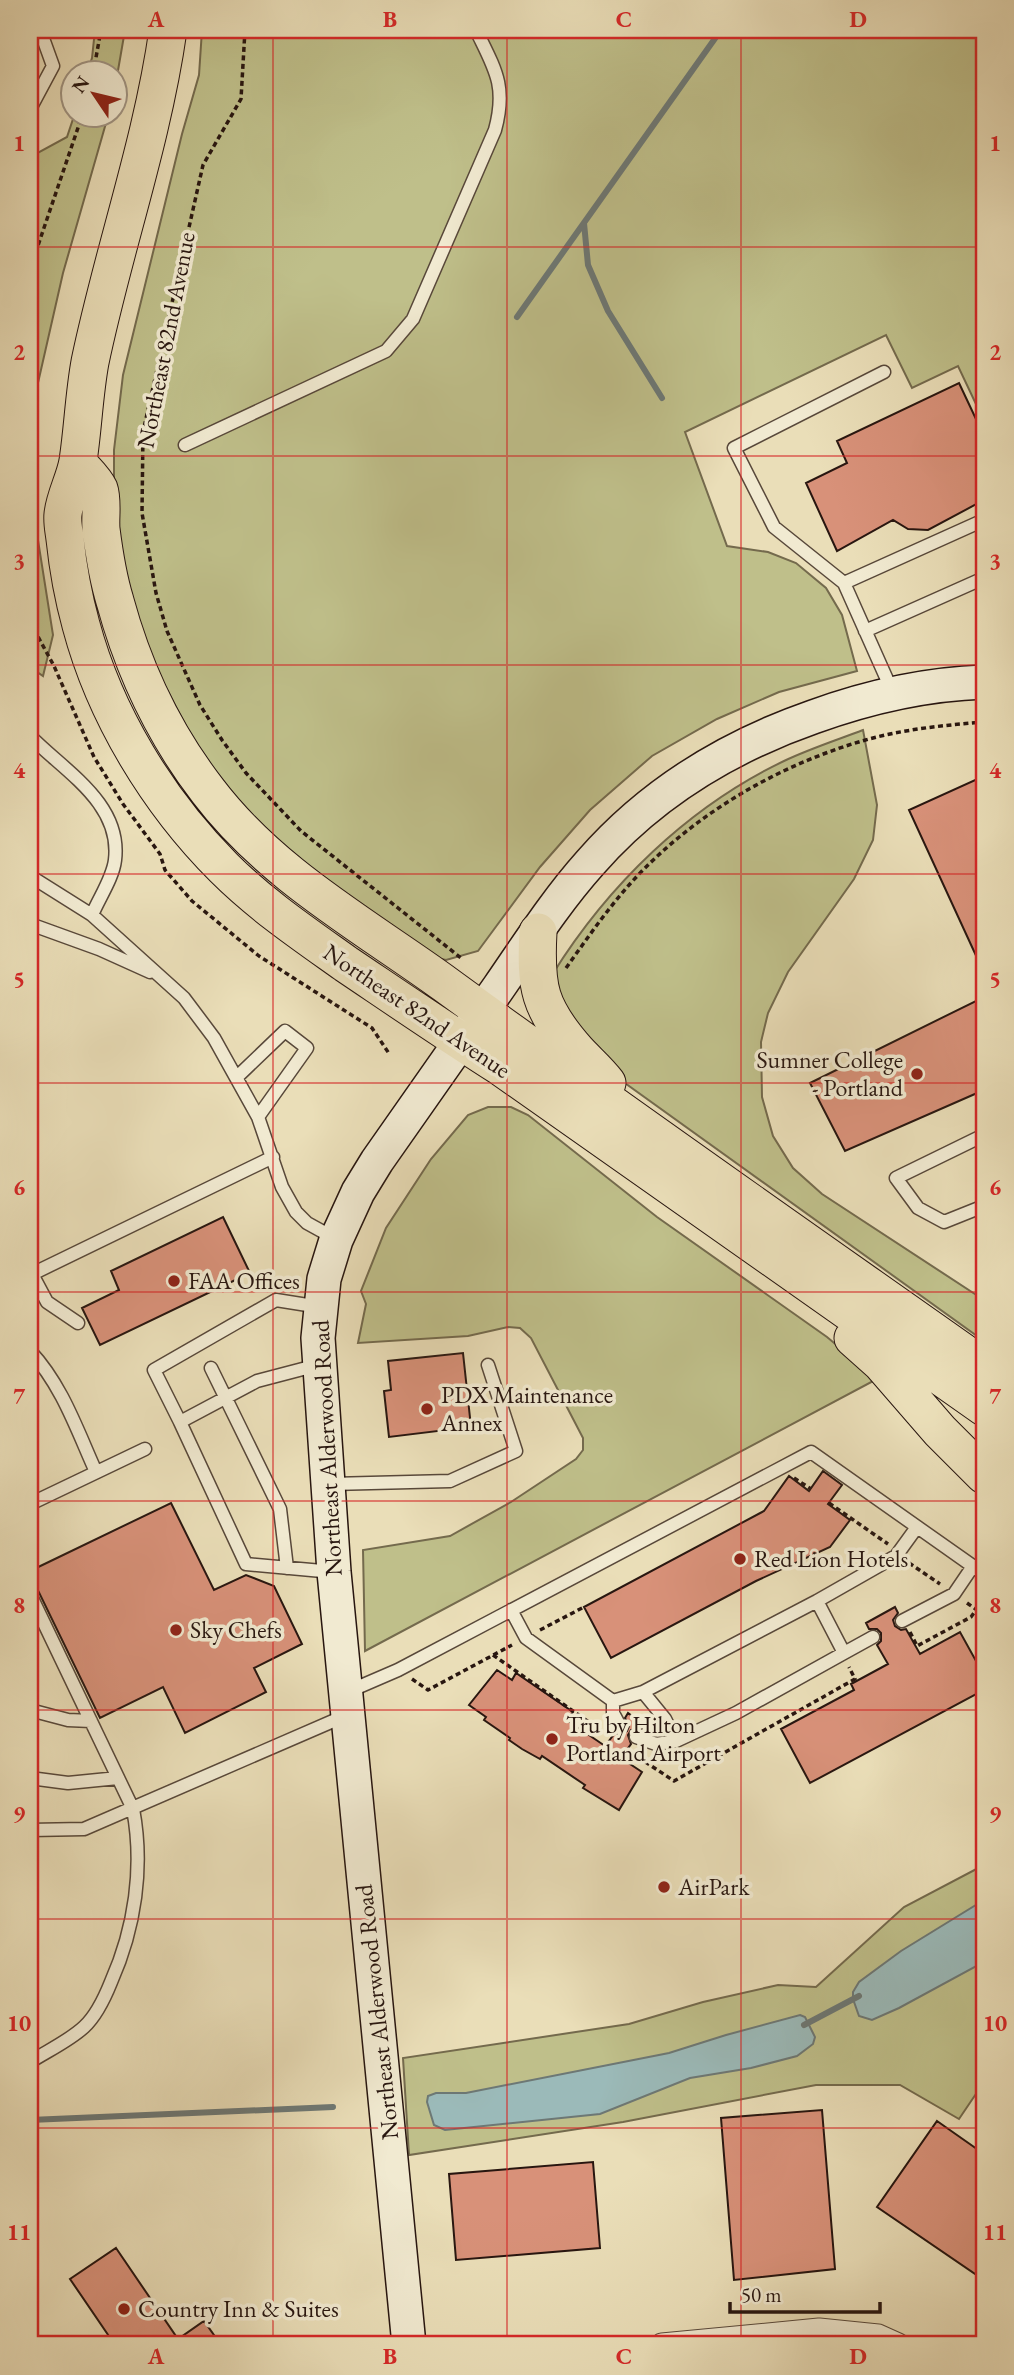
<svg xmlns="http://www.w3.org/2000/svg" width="1014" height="2375" font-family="'EB Garamond',serif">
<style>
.green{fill:#bfbf8a;stroke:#746a4d;stroke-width:2}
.water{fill:#9bbab9;stroke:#6d7875;stroke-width:2}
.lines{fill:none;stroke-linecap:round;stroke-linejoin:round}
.stream{stroke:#6d7875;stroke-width:6}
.building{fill:#d89179;stroke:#281610;stroke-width:2}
.lane-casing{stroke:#58483a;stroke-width:15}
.street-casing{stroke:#58483a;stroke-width:25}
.secondary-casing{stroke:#281610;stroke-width:36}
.primary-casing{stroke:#281610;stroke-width:39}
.path{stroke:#281610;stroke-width:3.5;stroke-dasharray:5 3.5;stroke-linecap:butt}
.lane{stroke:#f1ead1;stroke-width:12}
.street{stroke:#f1ead1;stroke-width:23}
.secondary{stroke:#f1ead1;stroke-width:33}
.primary{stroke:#eadeb8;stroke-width:37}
.grid{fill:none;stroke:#d62828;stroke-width:2;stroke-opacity:0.55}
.poi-dot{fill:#8f2418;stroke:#f1ead1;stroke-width:2.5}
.labels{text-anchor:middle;stroke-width:7;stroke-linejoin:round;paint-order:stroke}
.street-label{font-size:24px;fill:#281610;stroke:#f1ead1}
.poi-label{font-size:24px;fill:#281610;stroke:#f1ead1;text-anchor:start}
.neatline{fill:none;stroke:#d62828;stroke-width:2.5}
.grid-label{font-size:23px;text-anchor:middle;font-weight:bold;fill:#d62828}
</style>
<rect width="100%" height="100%" fill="#eadeb8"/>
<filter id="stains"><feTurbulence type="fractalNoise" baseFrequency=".00286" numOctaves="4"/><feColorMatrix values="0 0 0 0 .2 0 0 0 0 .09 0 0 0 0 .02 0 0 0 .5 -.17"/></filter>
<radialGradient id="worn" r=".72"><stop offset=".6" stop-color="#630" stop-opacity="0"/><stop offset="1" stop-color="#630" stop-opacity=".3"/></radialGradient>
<!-- green -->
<path class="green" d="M95,30H125L116,82V74L87,73L92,58Z
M202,30H494L497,35L508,30H984V421L958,366L912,388L886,335L685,432L727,546L768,552L796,563L826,588L842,615L857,671L779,692L717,719L652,756L590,810L540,867L478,951L446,960L432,957L277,846L206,764L138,635L114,511V450L123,375L182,134L199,75Z
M74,116H108L63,273L35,396L34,515L53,635L43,676L30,667V157L67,137Z
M863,730L877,805L873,840L854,879L788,972L768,1013L761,1042L762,1097L773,1136L793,1168L822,1194L984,1300V1341L604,1068L575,1036L552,975C608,885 688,807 784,761C809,749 837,740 863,730Z
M488,1107H511L528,1115L657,1217L827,1337L877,1379L365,1651L363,1550L450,1536L511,1502L576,1459L583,1450V1438L531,1338L520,1328L508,1327L468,1336L358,1343L366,1304L361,1291L386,1228L431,1159L468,1115Z
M984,1865V2082L959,2119L900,2085H816L623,2122L409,2155L403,2058L629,2024L703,2002L778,1985L816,1987L904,1907Z"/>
<!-- water -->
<path class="water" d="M984,1900V1962L899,2008L872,2020L859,2016L853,1999V1992L859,1982L901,1951Z
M800,2015L805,2017L815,2037L813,2044L797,2056L751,2068L690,2078L600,2114L445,2130L434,2125L427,2102L428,2096L436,2093H466L669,2053L726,2035Z"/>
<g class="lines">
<!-- stream -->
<path class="stream" d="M584,223L588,265L608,311L662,398
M517,317L721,30
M804,2025L859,1996
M30,2120L333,2107"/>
</g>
<!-- building -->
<path class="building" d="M959,383L984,436V500L928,530L908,529L893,520L837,551L806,483L847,463L837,441Z
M984,776V973L909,810Z
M984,997V1090L845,1151L810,1083Z
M223,1217L250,1273L100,1345L82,1308L119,1290L111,1271Z
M463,1353L471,1427L389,1437L384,1391L391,1390L388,1361Z
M823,1471L842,1485L828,1504L850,1520L830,1547L756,1581L611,1658L584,1607L764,1511L789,1476L809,1491Z
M171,1503L214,1590L246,1575L274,1586L302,1644L254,1668L266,1692L185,1733L163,1687L100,1718L30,1574V1571Z
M895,1607L898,1613L893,1620L895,1626L901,1630L906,1629L920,1654L960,1632L976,1661L984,1657V1690L810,1783L781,1729L854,1690L851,1684L888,1664L877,1645L881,1641V1633L877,1629H869L866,1623Z
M497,1670L512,1680L516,1673L573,1712L567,1720L605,1746L615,1733L620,1735L627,1731L629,1726L625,1718L628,1713L644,1725L641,1730H631L628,1735L631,1744L621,1758L642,1772L619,1810L583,1788L585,1785L542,1756L540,1759L522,1749L509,1740L510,1738L484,1720L486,1717L469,1705Z
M822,2110L835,2269L734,2280L721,2118Z
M937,2121L984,2154V2280L877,2207Z
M593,2162L600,2248L456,2260L449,2174Z
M116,2248L178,2339L204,2321L221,2345H115L70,2279Z"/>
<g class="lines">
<defs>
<path id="lane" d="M30,109L53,66L40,30
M185,445L386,351L413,319L495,130C507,86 495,69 476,30
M844,583L774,527L734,448L884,372
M865,631L984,578
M893,693L844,583L984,520
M30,736C64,771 122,803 115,860C113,878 99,898 92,915
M30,876L92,915L184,998L214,1038L258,1117L282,1187L296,1212L307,1223L336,1239
M30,924L99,949L150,972
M237,1077L285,1031L307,1048L258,1117
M984,1135L896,1178L918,1208L944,1222L984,1206
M78,1323L47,1302L32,1274L273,1157
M30,1351C62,1385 77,1430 96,1472
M318,1365L257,1381L180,1422L246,1564L333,1572
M211,1368L280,1509L287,1568
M180,1422L154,1370L276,1300L320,1307
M331,1484L450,1481L516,1451L488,1365
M30,1504L145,1449
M30,1594L133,1809C144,1867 135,1928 111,1982C105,1997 96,2016 84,2027C69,2041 47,2051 30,2062
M817,1601L643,1692L665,1719L676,1741L736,1713L844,1653L817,1601L896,1556L917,1527
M511,1610L526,1638L613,1701L643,1692
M902,1621L954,1594L973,1566
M844,1653L873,1637
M347,1692L398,1670L811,1452L984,1574
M613,1701V1713L620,1726
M30,1710L68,1720L91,1721
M636,1737L656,1744L676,1741
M30,1778L68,1783L118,1778
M30,1830L84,1829L347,1715"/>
<path id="street" d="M662,2345L819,2330L878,2336L898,2345"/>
<path id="secondary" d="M409,2345L334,1572L318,1338L324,1279L336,1240L358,1192L377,1161C418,1103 459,1045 499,987C528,945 556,901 590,863C651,793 727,747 813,717C868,697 926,684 984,682"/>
<path id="primary" d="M168,30C152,143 113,251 90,362C84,395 83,428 78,461C75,479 65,496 63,514C62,522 64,531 65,539C68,568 73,596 81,625C105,715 158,802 224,868C261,905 304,934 346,964C398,999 449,1034 501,1067L984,1407
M78,463C84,470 95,480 99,489C103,500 100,517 101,529C104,553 108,578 115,601C134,671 164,734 208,791C271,874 362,924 445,984C623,1114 804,1240 984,1367
M538,932C535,987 539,1008 577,1051C587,1062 598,1071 607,1083
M853,1338L881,1363L940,1431L984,1475"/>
</defs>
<!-- lane casing -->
<use href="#lane" class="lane-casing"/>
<!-- street casing -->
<use href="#street" class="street-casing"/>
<!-- secondary casing -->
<use href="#secondary" class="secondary-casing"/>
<!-- primary casing -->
<use href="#primary" class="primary-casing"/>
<!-- path -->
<path class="path" d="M245,30L241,99L203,165L143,432L142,513L156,593L167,631L200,705L222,740L246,773L301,831L461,958
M93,74L101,30
M30,269L82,116
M30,622L54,666L94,757L123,804L160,854L165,870L192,901L259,956L372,1028L390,1055
M566,968C591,933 615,898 645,868C706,807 786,762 869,739C906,729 946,725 984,722
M794,1478L811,1489
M829,1503L888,1544
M909,1563L940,1584
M967,1603L984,1615
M540,1630L584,1607
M910,1632L917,1646L971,1617L984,1599
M493,1655L603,1732
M412,1679L428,1690L512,1645
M638,1757L674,1781L855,1679L849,1667"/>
<!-- lane -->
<use href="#lane" class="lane"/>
<!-- street -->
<use href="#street" class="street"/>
<!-- secondary -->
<use href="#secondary" class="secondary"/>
<!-- primary -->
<use href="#primary" class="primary"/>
</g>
<!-- grid -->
<path class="grid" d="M273,30V2345M507,30V2345M741,30V2345M30,247H984M30,456H984M30,665H984M30,874H984M30,1083H984M30,1292H984M30,1501H984M30,1710H984M30,1919H984M30,2128H984"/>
<!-- markers -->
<g class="poi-dot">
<circle cx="917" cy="1074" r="7"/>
<circle cx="174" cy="1281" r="7"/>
<circle cx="427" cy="1409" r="7"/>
<circle cx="740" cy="1559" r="7"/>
<circle cx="176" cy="1630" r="7"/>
<circle cx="552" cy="1739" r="7"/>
<circle cx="664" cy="1887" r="7"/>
<circle cx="124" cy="2309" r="7"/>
</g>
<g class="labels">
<!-- street labels -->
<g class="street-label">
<text transform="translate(166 340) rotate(-79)" y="8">Northeast 82nd Avenue</text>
<text transform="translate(417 1011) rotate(34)" y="8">Northeast 82nd Avenue</text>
<text transform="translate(327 1448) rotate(-93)" y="8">Northeast Alderwood Road</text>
<text transform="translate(377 2012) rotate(-96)" y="8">Northeast Alderwood Road</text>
</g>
<!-- poi labels -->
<g class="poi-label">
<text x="903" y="1068" text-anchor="end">Sumner College<tspan x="903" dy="28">- Portland</tspan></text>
<text x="188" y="1289">FAA Offices</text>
<text x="441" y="1403">PDX Maintenance<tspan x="441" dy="28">Annex</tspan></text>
<text x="754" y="1567">Red Lion Hotels</text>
<text x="190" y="1638">Sky Chefs</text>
<text x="566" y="1733">Tru by Hilton<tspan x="566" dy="28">Portland Airport</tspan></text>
<text x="678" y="1895">AirPark</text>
<text x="138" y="2317">Country Inn &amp; Suites</text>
</g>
</g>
<!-- margin -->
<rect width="1014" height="2375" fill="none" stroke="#eadeb8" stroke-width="77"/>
<!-- north arrow -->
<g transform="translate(94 94) rotate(305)"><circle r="33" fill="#f1ead1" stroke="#a19584" stroke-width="2"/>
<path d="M0-5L12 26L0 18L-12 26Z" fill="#8f2418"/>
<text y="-10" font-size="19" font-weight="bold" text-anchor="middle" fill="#281610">N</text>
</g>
<!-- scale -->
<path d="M730 2302v10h150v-10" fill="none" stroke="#281610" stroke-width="3.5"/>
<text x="741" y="2302" font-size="21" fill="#281610" stroke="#f1ead1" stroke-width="5" paint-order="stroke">50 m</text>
<rect x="38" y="38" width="938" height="2298" class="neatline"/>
<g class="grid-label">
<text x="156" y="27">A</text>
<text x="390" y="27">B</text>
<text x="624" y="27">C</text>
<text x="858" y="27">D</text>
<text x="19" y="151">1</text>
<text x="995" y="151">1</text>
<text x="19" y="360">2</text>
<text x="995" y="360">2</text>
<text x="19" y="569">3</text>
<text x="995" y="569">3</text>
<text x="19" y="778">4</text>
<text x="995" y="778">4</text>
<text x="19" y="987">5</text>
<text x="995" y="987">5</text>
<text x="19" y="1195">6</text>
<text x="995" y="1195">6</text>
<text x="19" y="1404">7</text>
<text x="995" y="1404">7</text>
<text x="19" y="1613">8</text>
<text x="995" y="1613">8</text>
<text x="19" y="1822">9</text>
<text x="995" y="1822">9</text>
<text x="19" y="2031">10</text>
<text x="995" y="2031">10</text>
<text x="19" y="2240">11</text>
<text x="995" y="2240">11</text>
<text x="156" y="2364">A</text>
<text x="390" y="2364">B</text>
<text x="624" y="2364">C</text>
<text x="858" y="2364">D</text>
</g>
<rect width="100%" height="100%" filter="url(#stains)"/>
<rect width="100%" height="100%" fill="url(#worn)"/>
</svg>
